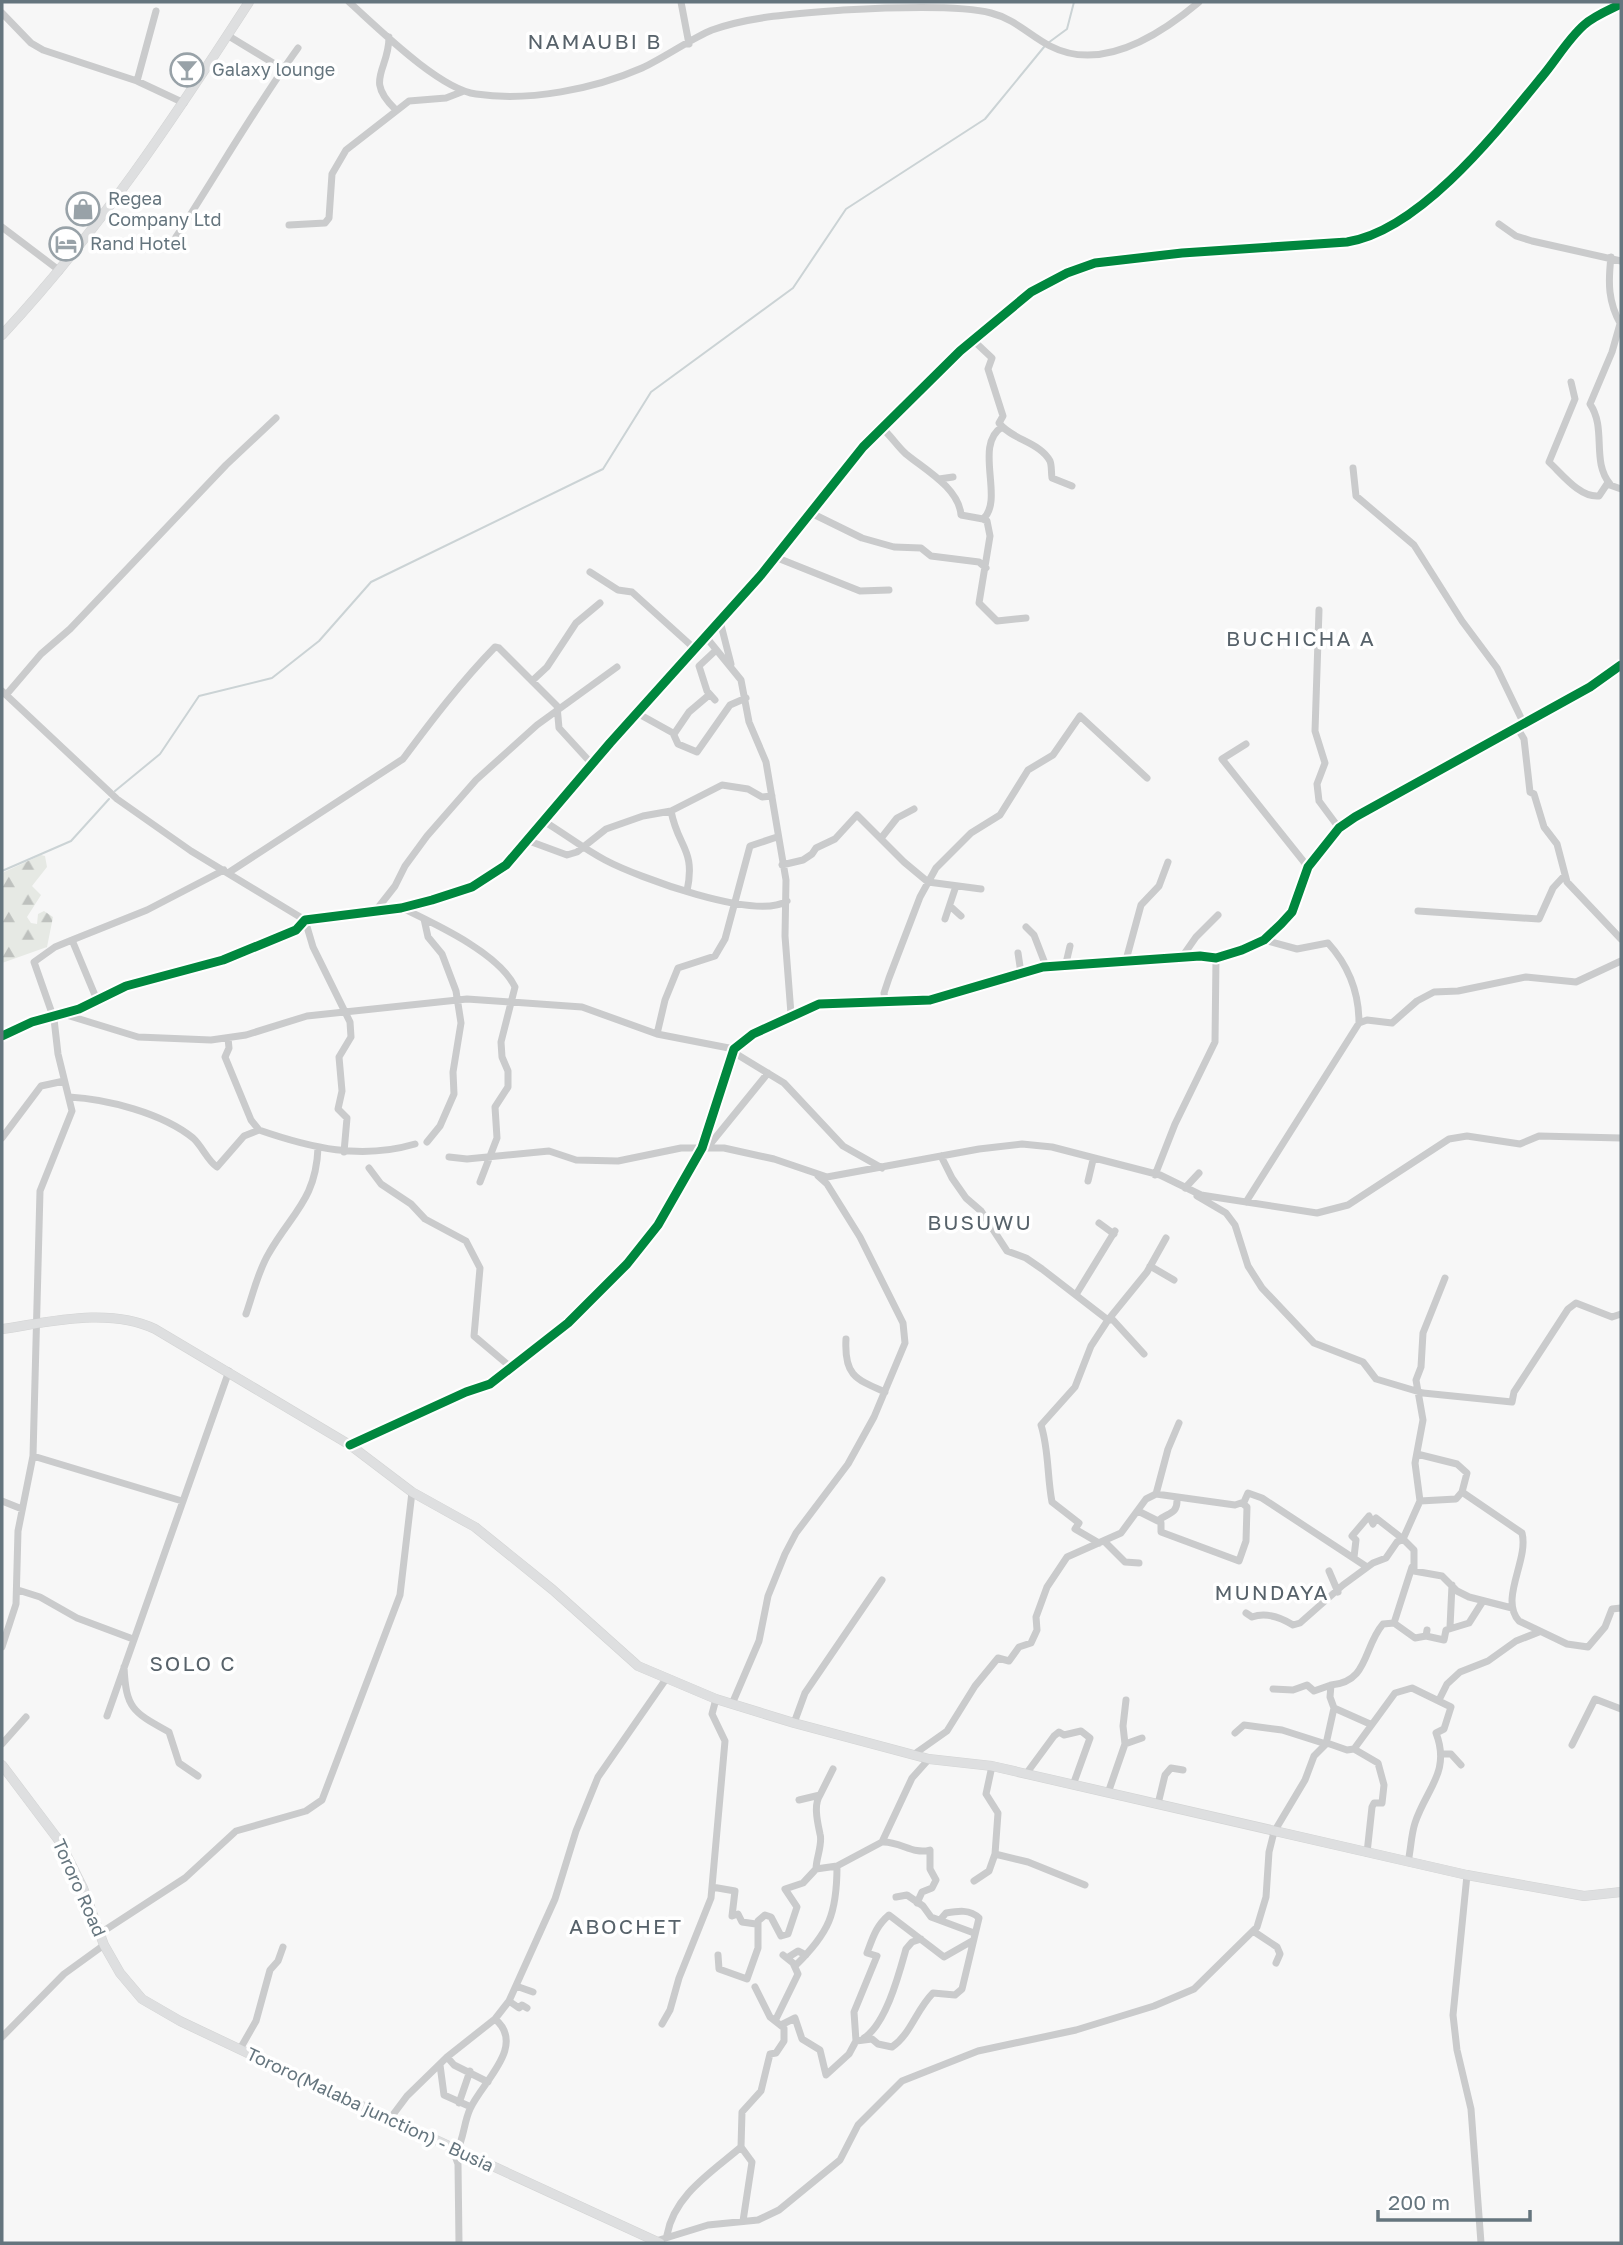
<svg xmlns="http://www.w3.org/2000/svg" width="1623" height="2245" font-family="'Golos Text',sans-serif">
<style>
.forest{fill:url(#forest-firs)}
.lines{fill:none;stroke-linecap:round;stroke-linejoin:round}
.stream{stroke:#cbd3d5;stroke-width:2}
.major-casing{stroke:#d3d4d4;stroke-width:10}
.minor{stroke:#cacbcc;stroke-width:7}
.major{stroke:#dedfe0;stroke-width:9}
.cycleway-casing{stroke:#fff;stroke-width:13}
.cycleway{stroke:#00873e;stroke-width:9}
.labels{text-anchor:middle;stroke-width:7;stroke-linejoin:round;paint-order:stroke}
.poi-label{font-size:18px;fill:#65757e;stroke:#fff;text-anchor:start}
.street-label{font-size:18px;fill:#65757e;stroke:#fff}
.quarter-label{font-size:21px;letter-spacing:2px;fill:#57626a;stroke:#fff}
</style>
<defs>
<pattern id="forest-firs" width="22" height="20" patternUnits="userSpaceOnUse" patternTransform="scale(1.75)"><rect width="22" height="20" fill="#e6e9e4"/><path d="M5 1l3.5 6h-7zM16 11l3.5 6h-7z" fill="#bec1be"/></pattern>
</defs>
<rect width="100%" height="100%" fill="#f7f7f7"/>
<!-- forest -->
<path class="forest" d="M41,855L45,856L47,867L32,886L41,895L27,917L31,923L37,924L38,914L44,911L53,917L47,947L2,963V873Z"/>
<g class="lines">
<!-- stream -->
<path class="stream" d="M1048,43L1067,29L1074,2
M115,791L160,754L199,696L272,678L319,641L371,582L603,469L651,392L793,288L846,209L985,119L1044,47
M2,871L71,841L109,799"/>
<defs>
<path id="major" d="M2,335C99,231 172,121 249,2
M2,1329C50,1322 109,1307 155,1329L350,1445L412,1492L475,1527L553,1590L638,1666L716,1699L794,1723L929,1759L992,1766L1467,1875L1584,1896L1621,1892
M2,1765L60,1842L83,1888L104,1945L120,1973L142,1999L180,2021L277,2067L660,2243"/>
</defs>
<!-- major casing -->
<use href="#major" class="major-casing"/>
<!-- minor -->
<path class="minor" d="M349,2C378,28 439,89 476,94C529,102 594,89 642,68C664,58 692,38 712,30C751,16 801,13 843,10C880,8 957,4 991,13C1015,19 1029,35 1050,46C1102,73 1161,34 1199,2
M681,2L689,44
M2,13L31,43L43,50L137,81L184,103
M227,35L283,69
M389,37C389,71 364,79 395,109
M137,81L156,11
M1499,224L1516,236L1532,241L1621,261
M289,225L325,223L329,218L332,174L346,150L409,101L446,98L464,91
M2,227L60,271
M176,237C217,174 254,109 298,48
M1611,257C1608,283 1608,302 1621,325
M974,341L992,358L988,369L1003,416L999,423C1012,440 1040,442 1050,461C1052,466 1051,472 1052,478L1072,486
M1571,382L1575,399L1549,462C1562,474 1580,498 1599,496L1607,484L1621,489
M883,429C891,436 898,447 906,454C924,469 959,488 961,515L983,519C1005,500 973,445 1002,427
M1353,468L1356,496L1414,545L1462,621L1497,668L1523,722
M939,479L953,477
M1610,484C1591,461 1607,429 1590,404L1612,352L1620,324
M809,512L862,538L894,547L921,548L931,556L979,562L986,568
M983,519L987,521L990,536L979,603L997,621L1026,618
M775,557L860,591L889,590
M590,572L618,590L632,592L695,649
M1319,610L1315,731L1325,763L1317,784L1319,801L1339,828
M720,621L731,664
M706,637L741,680L749,722L766,762L786,880L785,936L791,1014
M714,652L699,666L707,691L715,700
M532,681L547,667L576,623L600,603
M2,691L117,799L191,851L305,920L313,947L350,1022L351,1037L339,1057L342,1091L338,1109L347,1118L344,1152
M6,695L41,654L70,629L226,465L276,418
M637,713L673,733L678,744L697,752L730,705L746,698
M1516,726L1524,739L1530,792L1534,794L1544,827L1557,844L1567,882L1621,939
M674,734L689,712L709,695
M1246,744L1222,759L1308,867
M671,811C678,848 696,849 687,891
M545,822C565,834 584,849 605,860C637,877 756,921 787,901
M882,837L897,818L914,809
M529,841L567,855L577,852L606,829L643,816L671,811L722,785L748,789L762,797L772,796
M782,865L803,860L812,854L816,848L835,839L857,815L904,862L928,882L981,889
M228,873L403,759C432,720 461,682 495,647L499,648L557,706L559,728L592,764
M950,906L961,916
M402,908C435,924 499,953 515,987L501,1042L502,1057L508,1071V1087L495,1107L497,1138L480,1182
M377,909L395,886L405,866L427,836L476,780L537,725L617,667
M1418,911L1539,919L1553,888L1565,875
M424,919L428,937L442,954L456,991L461,1023L453,1072L454,1094L440,1126L427,1142
M945,919L956,886
M1026,927L1034,935L1046,966
M1264,940L1297,949L1328,943C1348,965 1359,993 1359,1023
M1018,953L1021,973
M1182,957L1196,937L1218,915
M1126,960L1141,905L1159,886L1168,862
M1066,963L1070,946
M97,1000L72,940L147,910L224,870
M885,1000L884,993L889,978L920,897L936,868L971,833L1000,815L1028,770L1053,755L1080,716L1147,778
M63,1014L138,1037L211,1040L246,1035L307,1016L467,999L582,1007L657,1034L734,1049L738,1055L784,1083L843,1146L882,1168
M657,1034L665,1000L678,968L715,956L725,939L750,846L777,837
M2,1036L32,1022L79,1009L126,986L223,960L296,930L305,920L401,908L432,900L472,887L506,865L610,743L761,575L863,447L960,351L1031,292L1067,273L1095,263L1182,253L1347,242C1419,231 1496,133 1540,79C1555,62 1567,40 1584,25C1594,16 1609,10 1621,4
M228,1038L229,1048L225,1057L251,1120L259,1130
M69,1097C107,1099 162,1113 193,1138C202,1146 207,1160 217,1167L244,1136L259,1130C311,1148 361,1160 415,1144
M2,1138L41,1086L64,1081
M707,1148L768,1073
M941,1156L952,1178L966,1198L981,1211L1007,1251L1026,1258L1042,1269L1108,1320H1113L1144,1354
M449,1157L467,1159L549,1151L576,1160L618,1161L681,1148H724L774,1159L827,1177L979,1149L1022,1144L1052,1147L1160,1175L1201,1195L1317,1213L1348,1205L1449,1139L1467,1136L1520,1144L1539,1136L1621,1138
M369,1168L381,1184L411,1204L425,1219L466,1241L480,1268L474,1336L513,1369
M1155,1175L1175,1124L1215,1042L1216,958
M1088,1181L1093,1160
M1185,1188L1199,1173
M1197,1196L1226,1213L1235,1225L1248,1266L1262,1288L1314,1343L1363,1362L1376,1379L1423,1393L1512,1402L1514,1392L1568,1309L1576,1303L1612,1317L1621,1314
M1246,1202L1359,1023L1367,1020L1392,1023L1417,1001L1434,992L1458,991L1526,977L1576,982L1621,961
M1099,1223L1114,1234
M1150,1266L1174,1280
M1445,1278L1423,1333L1421,1367L1416,1380L1423,1420L1415,1463L1420,1501L1403,1539L1414,1550V1571L1442,1576L1457,1591L1469,1597L1512,1608
M1077,1293L1115,1231
M246,1314C253,1294 258,1271 269,1253C292,1213 316,1199 318,1148
M846,1339C844,1375 855,1379 885,1392
M350,1445L466,1392L490,1384L568,1323L627,1264L658,1225L702,1148L734,1049L753,1034L819,1004L930,1000L1043,967L1200,956L1216,958L1242,950L1264,940L1281,924L1292,912L1308,867L1339,828L1355,817L1590,687L1621,665
M1417,1454L1457,1464L1467,1473L1462,1492L1456,1499L1420,1501
M33,1456L182,1501
M1462,1492L1522,1533C1529,1560 1499,1599 1519,1621L1567,1644L1588,1647L1605,1627L1612,1609L1621,1608
M1156,1494L1168,1449L1179,1423
M2,1501L22,1509
M1138,1511L1158,1521C1167,1512 1178,1516 1177,1498
M1161,1523V1532L1239,1561L1246,1541L1247,1507L1242,1503
M1104,1541L1125,1562L1139,1563
M1099,1543L1075,1529L1079,1523L1052,1502C1047,1476 1049,1450 1041,1425L1075,1387L1091,1346L1108,1320L1147,1272L1166,1238
M1329,1571L1338,1592
M18,1590L40,1597L77,1618L133,1639
M1246,1613L1252,1617C1266,1612 1280,1617 1293,1625L1300,1623L1343,1585L1373,1563L1386,1558L1397,1542L1403,1539L1376,1518L1373,1524L1369,1516L1352,1536L1356,1540L1354,1557
M1394,1623L1412,1567
M1450,1627L1452,1585
M1426,1636L1444,1640L1446,1630L1469,1623L1483,1601
M2,1647L16,1604L18,1531L33,1456L40,1191L72,1111L58,1054L54,1019L34,962L55,947L72,940
M124,1667C126,1709 133,1712 169,1732L179,1763L198,1776
M1273,1689L1293,1690L1307,1685L1314,1691L1331,1685
M1439,1700L1447,1684L1460,1672L1488,1661L1516,1641L1539,1632
M732,1704L759,1641L768,1596L785,1554L796,1533L848,1464L874,1417L905,1343L903,1323L860,1237L827,1184L818,1176
M107,1716L229,1371
M794,1723L805,1693L882,1580
M1370,1724L1334,1708L1330,1697L1331,1685C1369,1682 1363,1647 1383,1624L1394,1623L1415,1638L1426,1636L1427,1630
M1235,1733L1244,1725L1282,1730L1326,1744
M1327,1743L1347,1750L1354,1749L1378,1763L1384,1785L1382,1803H1374L1372,1807L1367,1853
M2,1744L26,1717
M1125,1744L1142,1738
M1572,1745L1595,1699L1621,1709
M1354,1749L1395,1693L1412,1688L1451,1707L1444,1729L1436,1733C1451,1772 1426,1789 1415,1823C1411,1835 1411,1849 1408,1862
M1442,1754H1451L1461,1765
M913,1755L947,1731L975,1686L998,1658L1009,1661L1019,1647L1031,1643L1037,1630L1036,1617L1047,1587L1067,1557L1121,1533L1146,1499L1156,1494L1235,1505L1244,1502L1248,1493L1262,1498L1367,1567
M1026,1774L1054,1736L1059,1732L1064,1735L1081,1731L1090,1738L1073,1785
M1108,1793L1125,1744L1123,1726L1126,1700
M799,1800L820,1795L833,1769
M1158,1804L1165,1775L1171,1768L1183,1770
M882,1842C900,1841 913,1855 930,1850V1869L936,1880L932,1888L922,1892L917,1903
M995,1854L1028,1862L1085,1885
M837,1866L882,1842L912,1778L929,1759
M816,1869C816,1858 823,1844 820,1834C818,1824 813,1805 820,1795
M1467,1875L1453,2015L1457,2050L1471,2109L1481,2243
M974,1881L989,1871L995,1854L998,1813L986,1794L992,1766
M712,1887L735,1891L732,1916L738,1914L742,1922L756,1924
M896,1897L907,1895L923,1906L931,1917L974,1933
M1253,1931L1277,1947L1280,1954L1276,1963
M99,1934L185,1878L236,1831L306,1811L322,1800L400,1595L412,1492
M718,1955L719,1969L747,1979L758,1948V1921L765,1915L771,1917L781,1936L788,1934L797,1907L785,1889L803,1883L816,1869L837,1866C837,1914 829,1933 795,1966
M787,1958L798,1951L806,1955
M516,1986L533,1992
M509,2001L519,2008L522,2005L527,2008
M775,2021L798,1974L793,1963L783,1955
M662,2024L670,2010L679,1978L711,1898L725,1741L712,1714L716,1699
M781,2025L795,2018L802,2039L820,2050L826,2075L849,2054L856,2041L854,2012L877,1956L867,1953C873,1937 876,1926 889,1915L944,1957L972,1941
M2,2037L64,1974L104,1945
M864,2038C886,2024 899,1974 906,1949L912,1942L921,1939
M856,2041L872,2039L878,2044L892,2047C911,2034 916,2010 933,1993L955,1995L962,1989L979,1918C970,1909 958,1911 946,1913L940,1920
M240,2049L256,2021L270,1970L278,1961L283,1947
M447,2057L454,2065L488,2082
M440,2065L444,2095L471,2107
M459,2103L470,2071
M389,2120L407,2096L447,2057L495,2019L509,2001L555,1899L576,1831L598,1777L666,1679
M741,2147L752,2162L743,2221
M453,2150L458,2164L459,2243
M457,2151C464,2137 464,2122 470,2109C482,2082 527,2046 495,2019
M667,2235C674,2195 712,2172 741,2147L742,2112L761,2091L770,2054L776,2053L784,2041V2028L770,2017L755,1987
M656,2241L708,2225L758,2220L779,2210L840,2160L858,2125L902,2081L978,2051L1076,2030L1154,2006L1194,1989L1257,1927L1266,1897L1269,1852L1274,1832L1305,1780L1314,1756L1326,1744L1334,1708"/>
<!-- major -->
<use href="#major" class="major"/>
<defs>
<path id="cycleway" d="M2,1036L32,1022L79,1009L126,986L223,960L296,930L305,920L401,908L432,900L472,887L506,865L610,743L761,575L863,447L960,351L1031,292L1067,273L1095,263L1182,253L1347,242C1419,231 1496,133 1540,79C1555,62 1567,40 1584,25C1594,16 1609,10 1621,4
M350,1445L466,1392L490,1384L568,1323L627,1264L658,1225L702,1148L734,1049L753,1034L819,1004L930,1000L1043,967L1200,956L1216,958L1242,950L1264,940L1281,924L1292,912L1308,867L1339,828L1355,817L1590,687L1621,665"/>
</defs>
<!-- cycleway casing -->
<use href="#cycleway" class="cycleway-casing"/>
<!-- cycleway -->
<use href="#cycleway" class="cycleway"/>
</g>
<!-- icons -->
<defs>
<symbol id="bar-ring" viewBox="-11 -11 22 22"><circle r="9.5" fill="#fff" stroke="#98a2a8" stroke-width="1.5"/><path d="M-6-5H6L.8 .8V4.5H3.5V6h-7V4.5H-.8V.8Z" fill="#98a2a8"/></symbol>
<symbol id="shop-ring" viewBox="-11 -11 22 22"><circle r="9.5" fill="#fff" stroke="#98a2a8" stroke-width="1.5"/><path d="M-5-2.5h2.3a2.7 3.5 0 0 1 5.4 0H5L5.5 6h-11ZM-1.5-2.5h3a1.5 2.3 0 0 0-3 0Z" fill="#98a2a8"/></symbol>
<symbol id="hotel-ring" viewBox="-11 -11 22 22"><circle r="9.5" fill="#fff" stroke="#98a2a8" stroke-width="1.5"/><path d="M-6-4.5h1.5V1H6V5H4.5V3h-9V5H-6ZM-4 0a1.8 1.8 0 1 1 3.6 0ZM.5 0V-2.5h3Q6-2.5 6 0Z" fill="#98a2a8"/></symbol>
</defs>
<g fill-rule="evenodd">
<use href="#bar-ring" x="168" y="51" width="38" height="38"/>
<use href="#shop-ring" x="64" y="190" width="38" height="38"/>
<use href="#hotel-ring" x="47" y="225" width="38" height="38"/>
</g>
<g class="labels">
<!-- poi labels -->
<g class="poi-label">
<text x="212" y="76">Galaxy lounge</text>
<text x="108" y="205">Regea<tspan x="108" dy="21">Company Ltd</tspan></text>
<text x="90" y="250">Rand Hotel</text>
</g>
<!-- street labels -->
<g class="street-label">
<text transform="translate(79 1888) rotate(66)" y="6">Tororo Road</text>
<text transform="translate(370 2110) rotate(25)" y="6">Tororo(Malaba junction) - Busia</text>
</g>
<!-- quarter labels -->
<g class="quarter-label">
<text x="595" y="49">NAMAUBI B</text>
<text x="1301" y="646">BUCHICHA A</text>
<text x="980" y="1230">BUSUWU</text>
<text x="1272" y="1600">MUNDAYA</text>
<text x="193" y="1671">SOLO C</text>
<text x="626" y="1934">ABOCHET</text>
</g>
</g>
<!-- border -->
<rect width="1623" height="2245" fill="none" stroke="#65757e" stroke-width="7"/>
<!-- scale -->
<path d="M1378 2210v10h152v-10" fill="none" stroke="#65757e" stroke-width="3.5"/>
<text x="1388" y="2210" font-size="21" fill="#65757e" stroke="#ffffff" stroke-width="5" paint-order="stroke">200 m</text>
</svg>
